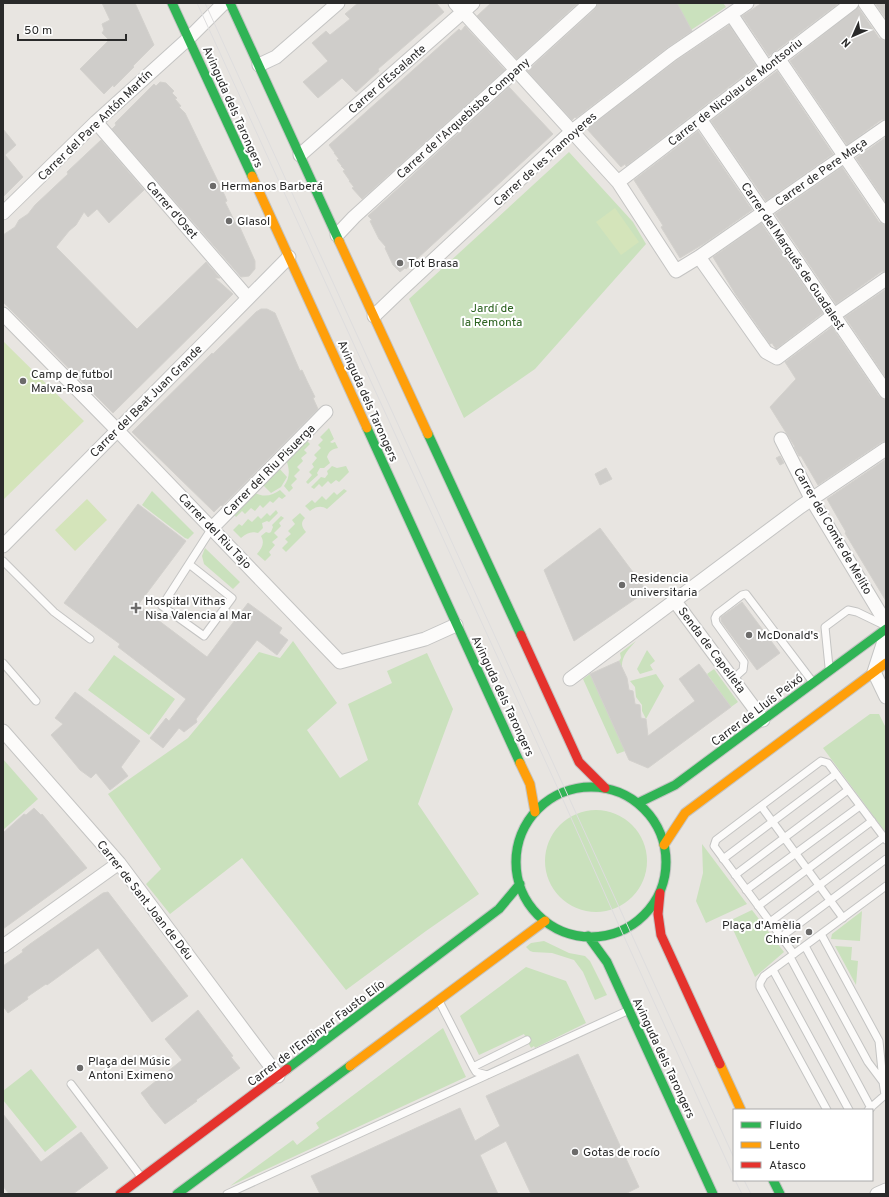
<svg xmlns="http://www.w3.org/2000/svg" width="889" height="1197" font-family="Overpass,sans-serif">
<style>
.green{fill:#cae1bd}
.pitch{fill:#d4e4ba}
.building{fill:#cfcdca;stroke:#d3d1cd}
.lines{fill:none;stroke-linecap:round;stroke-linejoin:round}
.lane-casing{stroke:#c4c4c3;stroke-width:9}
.street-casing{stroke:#c4c4c3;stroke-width:15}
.fast-casing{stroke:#c4c4c3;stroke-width:11}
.slow-casing{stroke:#c4c4c3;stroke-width:11}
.jam-casing{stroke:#c4c4c3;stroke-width:11}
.lane{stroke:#fcfbfa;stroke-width:7}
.street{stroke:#fcfbfa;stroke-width:13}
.fast{stroke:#30b455;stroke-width:9}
.slow{stroke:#ff9f0a;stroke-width:9}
.jam{stroke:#e5322d;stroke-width:9}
.tram{stroke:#deddde;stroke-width:1}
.poi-dot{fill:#6c6b6a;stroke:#fff;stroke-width:1.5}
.labels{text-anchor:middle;stroke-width:4;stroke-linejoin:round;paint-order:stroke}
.street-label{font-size:12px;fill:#2a2a2a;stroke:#fff}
.poi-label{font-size:12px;fill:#2a2a2a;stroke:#fff;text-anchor:start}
.park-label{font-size:12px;fill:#2c6220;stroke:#fff}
</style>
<rect width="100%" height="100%" fill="#e8e5e1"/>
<!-- green -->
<path class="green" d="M676,3H723L726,7L691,30Z
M569,152L633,222L646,244L535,369L464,418L409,299Z
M329,428L334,439L330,442L332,443L335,442L338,448C332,449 329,451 327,457L330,463L324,468H320L317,473L318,475L308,484L306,482L312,475L309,472L314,467L312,464L317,458L314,455L321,448L318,445L323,440L320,437Z
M306,440L310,444L304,450L307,453L301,458L303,461L297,467L300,470L294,476L297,479L291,485L293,488L289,492L284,486C290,478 290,469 286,460Z
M332,466L337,468L346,466L349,472L339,482L336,480L331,484L328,481L322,487L319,484L314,489L311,487L321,477L325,478L328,474L327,471Z
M278,467L287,477L281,487L271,493L262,484Z
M344,489L347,491L327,509C321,505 315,507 310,511L305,506L312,500L315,503L322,496L326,500L334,492L337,495Z
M280,490L286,496L282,499L279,497L273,503L270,501L263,508L260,505L255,511L251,508L245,514L242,511L236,517L232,513L254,492C263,498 272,496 280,490Z
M152,491L194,533L188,539L185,538L142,505Z
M276,510L278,513L269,522L267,521L262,523L263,528L258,533C251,531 247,533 241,538L233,530L239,524L242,526L248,519L252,522L258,516L261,519L267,513L270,516Z
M300,513L305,518C300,523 302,527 306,532L286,552L282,548L288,542L285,539L291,534L288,531L295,524L292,520Z
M281,516L284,518L279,523L281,526L274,533L278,537L272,542L275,545L269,552L271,555L265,561L257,554C262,548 265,543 261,536L266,532L269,533L271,532L273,527L272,525Z
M205,548L240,582L233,589L204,564L202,556Z
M293,641L337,703L307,730L340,778L368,760L348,704L392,683L387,671L427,653L453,709L418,804L479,894L426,931L346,990L242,858L170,914L146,884L161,869L108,794L188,738L259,652L280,658Z
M636,641C628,650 621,656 622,669L619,661L621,658L620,653Z
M647,650L655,661L650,665L653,670L640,674L637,669Z
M114,655L175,699L149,735L88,690Z
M714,669L738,702L731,707L707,674Z
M590,674L625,751L617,754L583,679Z
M656,674L664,686L646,719L642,711V705L636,697L635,687L630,681Z
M870,714H879L886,728V833L823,748Z
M3,759L38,799L3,830Z
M545 861a51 51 0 1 1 102 0a51 51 0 1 1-102 0Z
M702,844L747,904L706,923L696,901L703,873Z
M752,910L784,952L755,977L729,921Z
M862,911L860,941L831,939L832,934Z
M544,941L569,953L585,956L590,961L607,995L595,1000L583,972L574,960L552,953L533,952L530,951L526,947L531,943Z
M835,946L852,947L851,960L858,961L856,985Z
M526,967L566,981L586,1023L535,1048L534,1046L531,1048L524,1034L479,1055L460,1016Z
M443,1028L466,1077L230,1186L293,1140L297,1145L319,1128L316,1123Z
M31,1069L77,1127L45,1152L3,1100V1091Z"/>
<!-- pitch -->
<path class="pitch" d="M615,208L639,242L621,255L596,222Z
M3,341L84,421L3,500Z
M87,499L107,520L75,551L55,530Z"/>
<!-- building -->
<path class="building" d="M102,3H135L154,45L133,66L134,67L114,87L113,85L104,94L80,69L109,40L102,33L104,30L102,24L110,20Z
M358,3H436L444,12L378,69L379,71L356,92L342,78L318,98L303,82L328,61L312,43L326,31L330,35L350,19L345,14Z
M491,3H578L517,59L477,16Z
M598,3H677L692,31L667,48L576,118L575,117L572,120L527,71L595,9Z
M762,3H839L777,50L773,52L769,56L742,16Z
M875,3H886V19Z
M858,7L879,38L886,41V119L881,120L847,145L790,61Z
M729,25L756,66L626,166L625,164L621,167L587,129L677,60Z
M465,26L505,70L362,199L352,188L354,187L349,181H350L343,171L345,170L341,166H342L337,160L339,159L334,153H335L329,145L459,29L461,31Z
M777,71L833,154L766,201L711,121Z
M160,82L166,83L174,91L172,93L177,98L175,99L181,106L179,107L185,113L225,196L227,201L225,202L236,224L238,223L255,261V269L249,276L241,277L112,129L116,125L115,123L154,84L156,86Z
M509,87L553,134L406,269L405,268L400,272L393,265L385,248L386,247L379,239L370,221L372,220L368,216Z
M3,129L16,145L5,155L23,177L3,197Z
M698,131L752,210L705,243L680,258L661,227L663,226L662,224L634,180Z
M886,137V203L856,158Z
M101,140L144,190L109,223L97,209L88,217L84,212L76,225L69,231L56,247L137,329L206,262L220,278H215L233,294L113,413L3,302V235L15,227L19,220L28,214L35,205L68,174L67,172Z
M842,167L879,222L886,225V271L881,272L836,304L775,214Z
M761,223L823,313L776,349L772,343L770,344L736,295L713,257Z
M886,289V378L845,317Z
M261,309H267L275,313L300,371L302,370L307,381L315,397L313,398L318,409L222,506L221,505L214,512L132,432L212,353L213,354L256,312Z
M832,327L879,396L886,400V441L882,442L818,485L801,456H799L794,447H795L770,407L796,379L785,362Z
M780,456L784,463L780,465L776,458Z
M886,459V601L854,548L845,533L846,532L827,499Z
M606,468L612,479L600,485L595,474Z
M138,504L186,541L138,605L207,657L248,603L282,628L279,633L288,640L277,655L257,640L196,719L197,722L184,732L179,728L163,748L150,738L166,718L169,721L186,699L118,647L120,644L64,603Z
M600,528L647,591L574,641L544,570Z
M742,602L780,653L757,670L721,621V617Z
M619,661L627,678L629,690L633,691L635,704L640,705L641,718L646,719L648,736L695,701L679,679L699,664L731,707L648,768L629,760L590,674Z
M75,692L140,741L121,767L128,776L110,790L96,773L91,778L80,770L51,735L63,724L55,718Z
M34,808L41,815L42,814L87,868L3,929V833L24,814L26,815Z
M108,892L188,996L152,1022L98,948L47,985L46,984L27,997L28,999L8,1013L3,1006V966L23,952L22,950L30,944L103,893Z
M198,1010L233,1056L231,1057L240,1068L196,1100L197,1101L165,1124L151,1107L141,1093L182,1060L165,1039Z
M578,1054L639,1187L625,1194H531L506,1141L480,1155L498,1194H320L311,1176L460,1108L475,1141L500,1126L486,1096Z
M3,1114L41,1162L81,1132L108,1168L73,1194H9L3,1186Z"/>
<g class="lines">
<defs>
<path id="lane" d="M3,561L54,612L90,639
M189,564L232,598L204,636L162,606L212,528
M3,663L36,701
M829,667L825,627L848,610L857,612L886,626
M733,679L743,670L744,662L716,623L715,618L717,614L742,595L746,594L812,681
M761,806L821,761L828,763L886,840
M723,859L836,774
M735,875L848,790
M746,890L860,806
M758,906L872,821
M770,922L884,837
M821,934L879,1041L883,1081
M781,937L886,859
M805,946L868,1062L883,1082L885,1095L868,1110
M794,954L714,846L716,840L761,806L843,918
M790,957L871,1108
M773,970L849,1110
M439,1001L473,1067L476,1072L487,1075
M473,1067L527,1040
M71,1084L142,1178
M827,1110L760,987V983L764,976L886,886
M227,1194L627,1011"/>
<path id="street" d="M455,3L618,182L676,271L699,257L886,127
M865,3L886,33
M731,14L767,68
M778,58L886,217
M259,65L276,57L338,3
M700,119L886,392
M96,122L248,298
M300,155L473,3
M618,182L852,3
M3,213L96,122L189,38L224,3
M337,235L354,217L590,3
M699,257L766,352L777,358L834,315L886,279
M3,314L117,430L340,662L425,639L456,625
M374,316L399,292L571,132L672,54L747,3
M781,439L812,500L886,623
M212,528L326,412
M3,546L289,257
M674,600L763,720
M886,635L874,672L886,697
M570,679L800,507L886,449
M3,731L119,863L278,1076
M3,946L119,863
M877,1194L886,1190"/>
<path id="fast" d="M172,3L252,176
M230,3L339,241
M367,428L520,763
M428,434L521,635
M516 862a75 75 0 1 1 150 0a75 75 0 1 1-150 0Z
M638,803L675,785L886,629
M588,936L607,962L713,1194
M287,1069L499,909L520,884
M773,1180L780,1194
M177,1194L350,1066"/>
<path id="slow" d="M252,176L367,428
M339,241L428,434
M520,763L530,784L535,812
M664,845L685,813L886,663
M720,1064L741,1110
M350,1066L545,921"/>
<path id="jam" d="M521,635L579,762L605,788
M660,893L658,914L661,935L720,1064
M120,1194L287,1069"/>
</defs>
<!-- lane casing -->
<use href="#lane" class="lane-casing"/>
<!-- street casing -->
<use href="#street" class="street-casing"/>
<!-- fast casing -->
<use href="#fast" class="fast-casing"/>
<!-- slow casing -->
<use href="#slow" class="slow-casing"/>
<!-- jam casing -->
<use href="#jam" class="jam-casing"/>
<!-- lane -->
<use href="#lane" class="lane"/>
<!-- street -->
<use href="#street" class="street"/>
<!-- fast -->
<use href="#fast" class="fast"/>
<!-- slow -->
<use href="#slow" class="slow"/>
<!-- jam -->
<use href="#jam" class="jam"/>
<!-- tram -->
<path class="tram" d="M197,3L560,793L621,930L734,1177
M205,3L734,1158
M735,1180L742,1194
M744,1180L751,1194"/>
</g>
<!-- markers -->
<g class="poi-dot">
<circle cx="213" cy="186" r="4"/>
<circle cx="229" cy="221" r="4"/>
<circle cx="400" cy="263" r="4"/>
<circle cx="23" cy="381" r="4"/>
<circle cx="622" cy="585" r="4"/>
<path d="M134 602h4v4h4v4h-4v4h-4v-4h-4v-4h4z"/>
<circle cx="749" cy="635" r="4"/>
<circle cx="809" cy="932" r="4"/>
<circle cx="80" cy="1068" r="4"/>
<circle cx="575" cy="1152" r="4"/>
</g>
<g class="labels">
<!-- street labels -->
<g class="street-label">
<text transform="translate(387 79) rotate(-41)" y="4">Carrer d'Escalante</text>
<text transform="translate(735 92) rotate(-38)" y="4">Carrer de Nicolau de Montsoriu</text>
<text transform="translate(233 107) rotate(66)" y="4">Avinguda dels Tarongers</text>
<text transform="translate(463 118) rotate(-42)" y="4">Carrer de l'Arquebisbe Company</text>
<text transform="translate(95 125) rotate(-44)" y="4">Carrer del Pare Antón Martín</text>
<text transform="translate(545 159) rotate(-42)" y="4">Carrer de les Tramoyeres</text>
<text transform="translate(821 172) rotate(-35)" y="4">Carrer de Pere Maça</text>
<text transform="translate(172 210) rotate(49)" y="4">Carrer d'Oset</text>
<text transform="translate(793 256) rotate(56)" y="4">Carrer del Marqués de Guadalest</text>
<text transform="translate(146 401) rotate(-45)" y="4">Carrer del Beat Juan Grande</text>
<text transform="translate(368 401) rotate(66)" y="4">Avinguda dels Tarongers</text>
<text transform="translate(269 470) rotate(-45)" y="4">Carrer del Riu Pisuerga</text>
<text transform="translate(215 531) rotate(46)" y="4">Carrer del Riu Tajo</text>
<text transform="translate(833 531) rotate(60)" y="4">Carrer del Comte de Melito</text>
<text transform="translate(712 650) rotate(53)" y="4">Senda de Capelleta</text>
<text transform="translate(503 696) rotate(65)" y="4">Avinguda dels Tarongers</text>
<text transform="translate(757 710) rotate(-37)" y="4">Carrer de Lluís Peixó</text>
<text transform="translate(145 900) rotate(52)" y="4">Carrer de Sant Joan de Déu</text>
<text transform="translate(316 1033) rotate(-37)" y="4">Carrer de l'Enginyer Fausto Elío</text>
<text transform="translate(664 1058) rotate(65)" y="4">Avinguda dels Tarongers</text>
</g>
<!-- poi labels -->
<g class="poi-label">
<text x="221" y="190">Hermanos Barberá</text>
<text x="237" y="225">Glasol</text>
<text x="408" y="267">Tot Brasa</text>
<text x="31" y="378">Camp de futbol<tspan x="31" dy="14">Malva-Rosa</tspan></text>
<text x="630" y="582">Residencia<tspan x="630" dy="14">universitaria</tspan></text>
<text x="145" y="605">Hospital Vithas<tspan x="145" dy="14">Nisa Valencia al Mar</tspan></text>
<text x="757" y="639">McDonald's</text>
<text x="801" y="929" text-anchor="end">Plaça d'Amèlia<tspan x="801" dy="14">Chiner</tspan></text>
<text x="88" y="1065">Plaça del Músic<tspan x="88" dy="14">Antoni Eximeno</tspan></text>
<text x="583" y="1156">Gotas de rocío</text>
</g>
<!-- park labels -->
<g class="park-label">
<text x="492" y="312">Jardí de<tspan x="492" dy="14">la Remonta</tspan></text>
</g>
</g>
<!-- border -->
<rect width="889" height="1197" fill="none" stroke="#2a2a2a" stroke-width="8"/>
<!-- legend -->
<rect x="733" y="1109" width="140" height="72" fill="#ffffff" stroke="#aaaaaa"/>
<rect x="741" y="1122" width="20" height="6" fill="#30b455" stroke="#aaaaaa"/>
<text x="769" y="1129" font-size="12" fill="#2a2a2a">Fluido</text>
<rect x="741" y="1142" width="20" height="6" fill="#ff9f0a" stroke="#aaaaaa"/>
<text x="769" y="1149" font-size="12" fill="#2a2a2a">Lento</text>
<rect x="741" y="1162" width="20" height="6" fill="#e5322d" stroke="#aaaaaa"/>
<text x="769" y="1169" font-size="12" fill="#2a2a2a">Atasco</text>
<!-- north arrow -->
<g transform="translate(853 36) rotate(225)" stroke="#ffffff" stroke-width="3" paint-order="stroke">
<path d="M0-3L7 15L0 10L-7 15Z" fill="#2a2a2a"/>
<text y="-6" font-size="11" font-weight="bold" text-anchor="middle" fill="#2a2a2a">N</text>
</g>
<!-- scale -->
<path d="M18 34v6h108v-6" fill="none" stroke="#2a2a2a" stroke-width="2"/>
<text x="24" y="34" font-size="12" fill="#2a2a2a" stroke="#ffffff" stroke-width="3" paint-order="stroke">50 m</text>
</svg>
